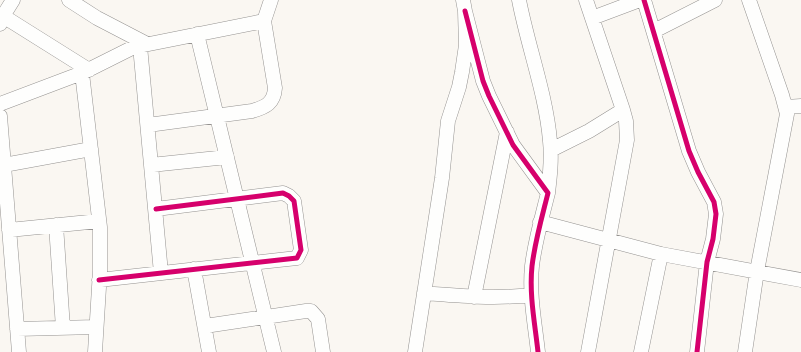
<svg xmlns="http://www.w3.org/2000/svg" width="801" height="352" font-family="'Libre Baskerville',serif">
<style>
.lines{fill:none;stroke-linecap:round;stroke-linejoin:round}
.minor-casing{stroke:#949290;stroke-width:15}
.minor{stroke:#fefefd;stroke-width:14}
.cycleway-casing{stroke:#fff;stroke-width:8}
.cycleway{stroke:#d6006c;stroke-width:5}
</style>
<rect width="100%" height="100%" fill="#faf7f2"/>
<g class="lines">
<defs>
<path id="minor" d="M69,0L97,18L147,44
M519,0C528,47 546,94 550,141C552,159 550,176 548,193
M586,0L623,110L626,121L627,140L588,352
M644,0L689,151L698,172L714,202L716,214L713,239L707,262L697,352
M465,11L483,81L489,96L513,145L548,193C542,217 535,241 532,266C529,295 535,324 538,352
M3,16L89,70
M592,18L640,0
M0,24L3,16L13,0
M654,31L715,0
M197,34L274,352
M140,46L161,273
M82,73L100,227V271L95,352
M0,104L82,73L134,47L264,21L271,0
M786,107L801,106
M0,116L19,352
M148,125L252,111C266,107 274,103 275,88L264,21
M551,150L589,131L623,110
M4,165L91,149
M151,165L227,157
M540,222L661,254
M56,225L63,328
M9,230L99,221
M194,269L209,352
M99,280L297,258L301,250L294,201L289,196L283,193L156,209
M424,293C460,296 495,299 531,295
M474,297L507,132
M205,326L306,311H311L318,319L323,352
M17,329L96,327
M415,352L442,178L448,121L459,87L462,72L466,45L465,11L463,0
M641,352L661,254L801,280
M745,352L757,271L787,114L782,95L749,0"/>
</defs>
<!-- minor casing -->
<use href="#minor" class="minor-casing"/>
<!-- minor -->
<use href="#minor" class="minor"/>
<defs>
<path id="cycleway" d="M644,0L689,151L698,172L714,202L716,214L713,239L707,262L697,352
M465,11L483,81L489,96L513,145L548,193C542,217 535,241 532,266C529,295 535,324 538,352
M99,280L297,258L301,250L294,201L289,196L283,193L156,209"/>
</defs>
<!-- cycleway casing -->
<use href="#cycleway" class="cycleway-casing"/>
<!-- cycleway -->
<use href="#cycleway" class="cycleway"/>
</g>
</svg>
